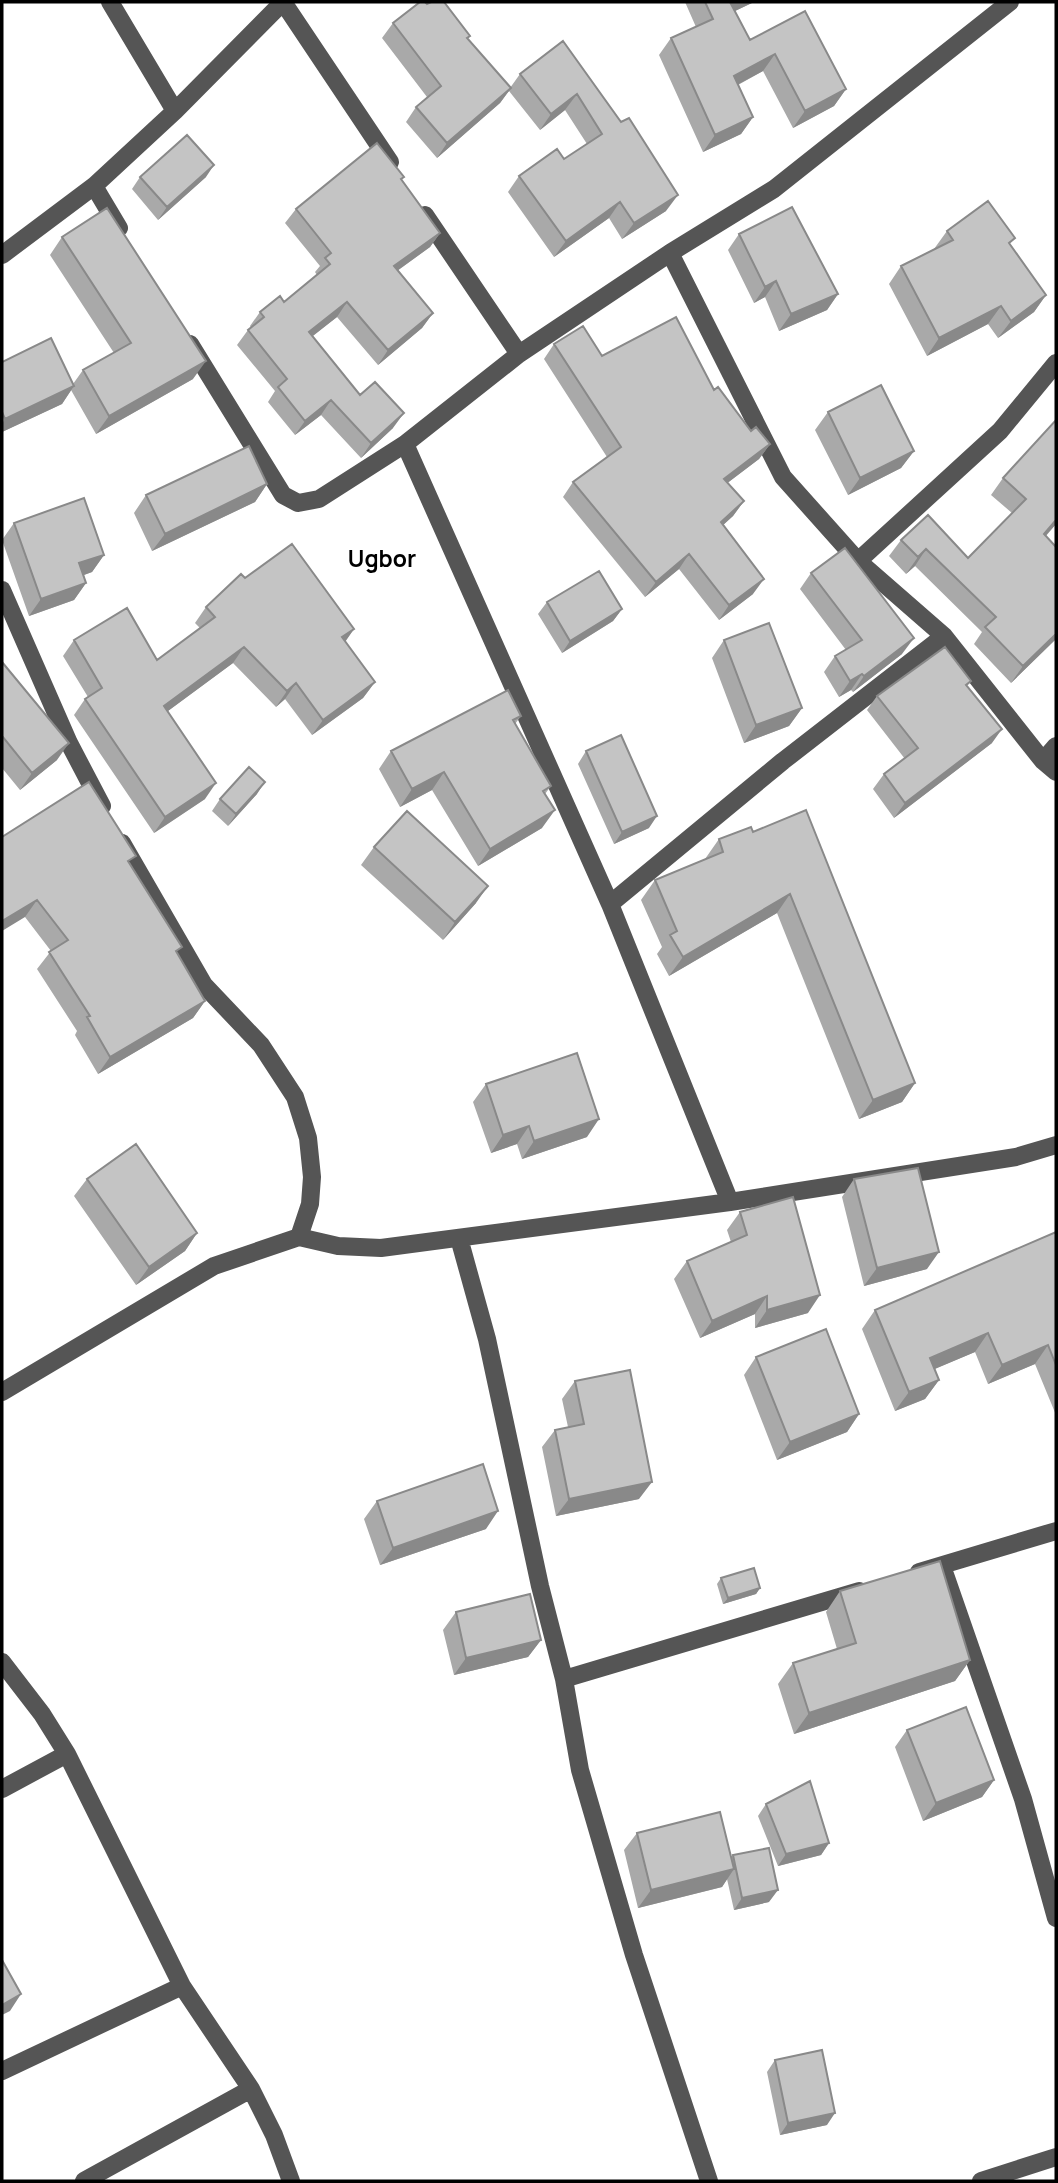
<svg xmlns="http://www.w3.org/2000/svg" width="1058" height="2183" font-family="Manrope,sans-serif">
<style>
.lines{fill:none;stroke-linecap:round;stroke-linejoin:round}
.minor{stroke:#555;stroke-width:18}
.wall{fill:#a9a9a9}
.shaded-wall{fill:#898989}
.building{fill:#c4c4c4;stroke:#898989;stroke-width:2}
.labels{text-anchor:middle;stroke-width:6;stroke-linejoin:round;paint-order:stroke}
.quarter-label{font-size:23px;font-weight:bold;fill:#000;stroke:#fff}
</style>
<rect width="100%" height="100%" fill="#fff"/>
<g class="lines">
<!-- minor -->
<path class="minor" d="M110,2L175,111
M283,2L390,162
M94,186L119,228
M425,215L519,354
M670,253L783,477L858,561L944,636L1043,761L1056,772
M2,255L94,186L175,111L283,2
M190,344L283,495L298,503L319,499L405,444L519,354L670,253L774,189L1010,2
M405,444L610,904L730,1202
M858,561L1000,431L1056,363
M2,590L69,743L102,806
M1043,761L1056,746
M122,843L204,985L261,1045L295,1097L308,1138L312,1177L310,1204L299,1237
M610,904L783,761L944,636
M459,1238L487,1339L540,1586L564,1679L580,1770L634,1955L709,2181
M2,1392L214,1266L299,1237L338,1246L381,1248L730,1202L1016,1157L1056,1145
M942,1566L1023,1799L1056,1918
M919,1572L1056,1531
M2,1662L42,1714L67,1754L182,1986L251,2089L274,2135L291,2181
M564,1679L859,1591
M2,1789L67,1754
M2,2071L182,1986
M84,2181L251,2089
M981,2181L1056,2157"/>
</g>
<!-- wall -->
<path class="wall" d="M685,2H754L735,11L750,40L846,89L834,106L793,128L763,71L738,85L753,117L741,134L703,152L659,55L671,38L696,27Z
M427,4L468,39L510,88L520,74L563,41L666,211L622,239L609,218L554,257L508,192L519,176L564,159L587,144L565,110L540,130L509,91L500,103L437,158L406,122L416,107L427,97L382,38L393,23Z
M140,177H206L158,220L132,189Z
M402,180L440,233L430,247L397,271L433,313L422,328L378,365L337,317L312,336L360,395L393,428L361,458L321,415L295,435L268,402L275,391L237,345L248,330L251,328L250,326L260,312L284,302L317,275L315,272L320,266L285,223L296,209Z
M947,231L1011,245L1046,295L1034,312L998,338L988,324L927,356L889,284L901,266L934,249Z
M739,234L838,294L827,310L779,331L765,297L754,303L728,250Z
M62,237L193,379L96,434L71,390L62,404L2,432V362L73,384L83,370L114,353L50,255Z
M554,344L602,356L714,390L751,431L770,444L759,459L727,483L744,501L733,516L723,525L753,594L719,620L679,569L645,597L563,497L573,482L607,457L544,359Z
M828,412L914,451L901,468L848,495L815,430Z
M1056,420V524L1046,536L1056,639L1011,683L974,644L982,632L915,566L906,574L889,556L901,540L968,558L1012,513L991,495L1003,478Z
M267,484L255,502L152,551L134,513L146,495Z
M14,523L104,555L92,572L84,575L86,583L74,600L29,616L2,540Z
M811,573L902,654L853,692L851,690L839,697L824,672L835,656L846,650L800,589Z
M245,578L354,629L345,641L375,682L363,698L312,735L285,699L276,707L233,663L168,711L205,799L154,833L74,715L85,699L88,697L63,656L74,640L157,660L200,628L195,623L206,607Z
M547,602L622,609L613,621L562,653L538,614Z
M724,640L802,708L789,726L744,743L712,658Z
M2,662L57,760L20,790L2,768Z
M971,681L967,686L992,743L894,818L873,789L884,774L905,759L867,710L877,696Z
M521,716L515,724L551,786L545,794L542,828L478,866L432,790L400,807L379,769L391,751Z
M586,751L649,828L614,844L578,764Z
M257,794L228,826L212,811L220,799Z
M753,832L915,1083L902,1102L859,1119L777,913L669,976L657,954L662,947L641,900L655,880L705,859L719,839Z
M2,837L130,865L177,954L205,1001L193,1018L98,1074L75,1035L77,1031L37,969L51,951L25,917Z
M374,847L476,903L443,940L361,865Z
M486,1084L587,1137L522,1159L517,1144L491,1153L473,1102Z
M87,1179L197,1233L185,1251L136,1285L74,1196Z
M854,1179L927,1269L864,1286L842,1197Z
M740,1212L808,1313L755,1328V1314L700,1338L674,1279L687,1261L731,1242L727,1230Z
M1056,1232V1415L1035,1364L988,1384L975,1352L934,1369L939,1380L925,1399L895,1411L862,1329L875,1310Z
M756,1357L859,1414L847,1432L777,1460L744,1375Z
M575,1381L639,1499L556,1516L542,1447L555,1430L568,1427L562,1399Z
M377,1501L486,1529L380,1565L364,1519Z
M721,1578L760,1588L756,1594L723,1604L717,1584Z
M840,1591L970,1660L955,1681L794,1734L778,1684L793,1663L837,1649L826,1612Z
M456,1612L541,1640L528,1657L454,1675L443,1630Z
M907,1730L994,1780L982,1797L923,1821L895,1747Z
M766,1804L829,1843L821,1855L778,1866L758,1816Z
M637,1833L731,1858L733,1855L769,1902L734,1910L727,1879L722,1887L638,1908L624,1850Z
M775,2060L827,2125L780,2135L767,2072Z"/>
<!-- shaded-wall -->
<path class="shaded-wall" d="M730,2H754L718,19Z
M775,54L763,71L722,93L734,76Z
M511,88L500,103L437,158L447,143Z
M846,89L834,106L793,128L805,111Z
M577,94L565,110L540,130L551,114Z
M753,117L741,134L703,152L715,135Z
M214,165L206,177L158,220L167,207Z
M678,195L666,211L622,239L634,223Z
M620,202L609,218L554,257L566,241Z
M440,233L430,247L383,281L394,266Z
M776,281L765,297L754,303L765,287Z
M838,294L827,310L779,331L791,314Z
M1046,295L1034,312L998,338L1011,321Z
M347,302L337,317L299,347L309,332Z
M1001,306L988,324L927,356L939,338Z
M433,313L422,328L378,365L388,350Z
M206,361L193,379L96,434L109,416Z
M74,386L62,404L2,432V424L5,419Z
M331,400L321,415L295,435L305,421Z
M404,413L393,428L361,458L371,443Z
M770,444L759,459L713,494L724,479Z
M914,451L901,468L848,495L860,478Z
M267,484L255,502L152,551L165,534Z
M744,501L733,516L710,537L721,522Z
M1056,520V524L1032,551L1044,534Z
M926,549L915,566L906,574L918,557Z
M689,554L679,569L645,597L656,582Z
M104,555L92,572L67,581L79,563Z
M764,579L753,594L719,620L729,605Z
M86,583L74,600L29,616L41,599Z
M622,609L613,621L562,653L570,641Z
M354,629L343,645L342,637Z
M1056,634V639L1011,683L1023,666Z
M914,638L902,654L853,692L864,676Z
M244,647L233,663L153,722L164,706Z
M862,674L851,690L839,697L850,681Z
M375,682L363,698L312,735L323,720Z
M296,683L285,699L276,707L287,691Z
M802,708L789,726L744,743L756,725Z
M1002,729L992,743L894,818L905,803Z
M69,743L57,760L20,790L32,773Z
M444,772L432,790L400,807L412,789Z
M265,782L257,794L228,826L236,814Z
M216,783L205,799L154,833L165,817Z
M555,810L542,828L478,866L490,849Z
M657,816L649,828L614,844L622,832Z
M488,886L476,903L443,940L455,922Z
M790,894L777,913L669,976L683,957Z
M37,900L25,917L2,931V921Z
M205,1001L193,1018L98,1074L110,1057Z
M915,1083L902,1102L859,1119L873,1100Z
M599,1119L587,1137L522,1159L534,1141Z
M529,1126L517,1144L491,1153L503,1135Z
M197,1233L185,1251L136,1285L149,1267Z
M939,1252L927,1269L864,1286L877,1268Z
M820,1295L808,1313L755,1328L767,1310Z
M767,1296L755,1314L700,1338L712,1321Z
M988,1333L975,1352L916,1377L930,1358Z
M1048,1345L1035,1364L988,1384L1002,1365Z
M939,1380L925,1399L895,1411L909,1392Z
M859,1414L847,1432L777,1460L790,1442Z
M652,1482L639,1499L556,1516L569,1499Z
M498,1511L486,1529L380,1565L393,1548Z
M760,1588L756,1594L723,1604L728,1598Z
M541,1640L528,1657L454,1675L466,1658Z
M970,1660L955,1681L794,1734L809,1713Z
M994,1780L982,1797L923,1821L936,1803Z
M829,1843L821,1855L778,1866L786,1854Z
M734,1869L722,1887L638,1908L651,1890Z
M778,1890L769,1902L734,1910L742,1898Z
M21,1994L10,2011L2,2015V2005Z
M835,2113L827,2125L780,2135L788,2123Z"/>
<!-- building -->
<path class="building" d="M420,2H425L427,4L431,2H444L470,36L467,38L511,88L447,143L416,107L441,86L393,23Z
M705,2H730L750,40L805,11L846,89L805,111L775,54L734,76L753,117L715,135L671,38L713,19Z
M563,41L621,122L629,118L678,195L634,223L620,202L566,241L519,176L557,149L564,159L602,134L577,94L551,114L520,74Z
M187,135L214,165L167,207L140,177Z
M377,143L404,177L401,179L440,233L394,266L433,313L388,350L347,302L309,332L360,395L375,382L404,413L371,443L331,400L305,421L278,387L287,379L248,330L264,317L260,312L280,296L284,302L330,264L325,258L331,253L296,209Z
M988,201L1015,238L1009,243L1046,295L1011,321L1001,306L939,338L901,266L953,240L947,231Z
M792,207L838,294L791,314L776,281L765,287L739,234Z
M107,208L206,361L109,416L83,370L131,343L62,237Z
M676,317L714,390L718,387L751,431L756,427L770,444L724,479L744,501L721,522L764,579L729,605L689,554L656,582L573,482L621,447L554,344L583,326L602,356Z
M51,338L74,386L5,419L2,412V362Z
M881,385L914,451L860,478L828,412Z
M1056,420V520L1044,534L1056,547V634L1023,666L985,627L996,617L926,549L918,557L901,540L928,515L968,558L1026,499L1003,478Z
M249,446L267,484L165,534L146,495Z
M84,498L104,555L79,563L86,583L41,599L14,523Z
M292,544L354,629L342,637L375,682L323,720L296,683L287,691L244,647L164,706L216,783L165,817L85,699L102,688L74,640L127,608L157,660L215,617L206,607L241,574L245,578Z
M845,548L914,638L864,676L862,674L850,681L835,656L862,640L811,573Z
M599,571L622,609L570,641L547,602Z
M769,623L802,708L756,725L724,640Z
M945,647L971,681L966,685L1002,729L905,803L884,774L918,748L877,696Z
M2,662L69,743L32,773L2,736Z
M508,690L521,716L513,720L551,786L543,791L555,810L490,849L444,772L412,789L391,751Z
M621,735L657,816L622,832L586,751Z
M249,767L265,782L236,814L220,799Z
M89,782L136,856L128,861L182,947L176,951L205,1001L110,1057L87,1017L90,1016L49,952L68,940L37,900L2,921V837Z
M806,810L915,1083L873,1100L790,894L683,957L670,935L677,931L655,880L723,852L719,839L751,827L753,832Z
M407,811L488,886L455,922L374,847Z
M577,1053L599,1119L534,1141L529,1126L503,1135L486,1084Z
M136,1144L197,1233L149,1267L87,1179Z
M918,1168L939,1252L877,1268L854,1179Z
M793,1197L820,1295L767,1310V1296L712,1321L687,1261L747,1235L740,1212Z
M1056,1232V1365L1048,1345L1002,1365L988,1333L930,1358L939,1380L909,1392L875,1310Z
M826,1329L859,1414L790,1442L756,1357Z
M630,1370L652,1482L569,1499L555,1430L584,1424L575,1381Z
M483,1464L498,1511L393,1548L377,1501Z
M940,1561L970,1660L809,1713L793,1663L856,1643L840,1591Z
M754,1568L760,1588L728,1598L721,1578Z
M530,1594L541,1640L466,1658L456,1612Z
M966,1707L994,1780L936,1803L907,1730Z
M810,1781L829,1843L786,1854L766,1804Z
M720,1812L734,1869L651,1890L637,1833Z
M769,1848L778,1890L742,1898L733,1855Z
M2,1960L21,1994L2,2005Z
M822,2050L835,2113L788,2123L775,2060Z"/>
<g class="labels">
<!-- quarter labels -->
<g class="quarter-label">
<text x="382" y="567">Ugbor</text>
</g>
</g>
<!-- border -->
<rect width="1058" height="2183" fill="none" stroke="#000000" stroke-width="7"/>
</svg>
